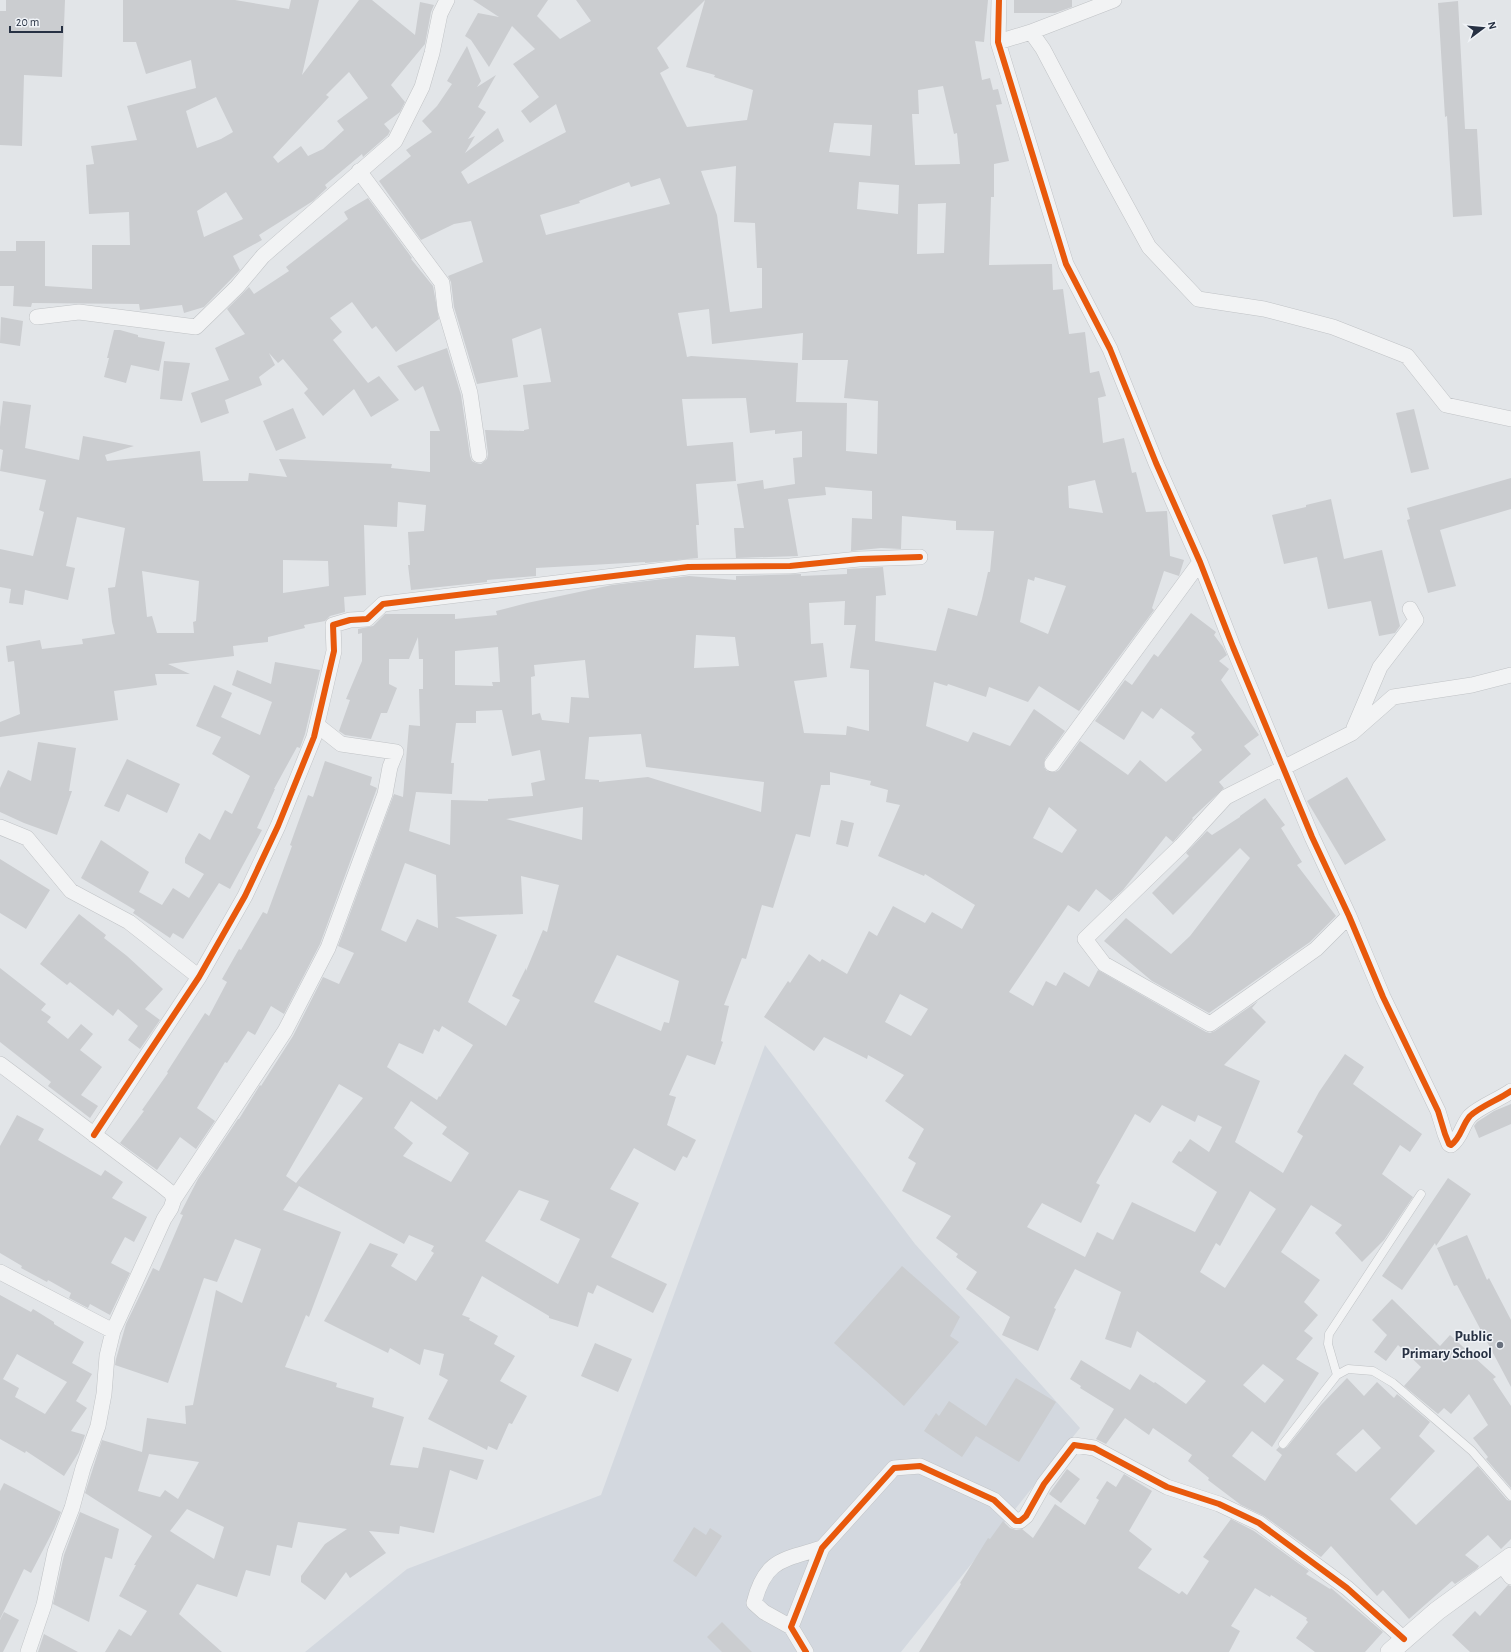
<svg xmlns="http://www.w3.org/2000/svg" width="1511" height="1652" font-family="'Alegreya Sans',sans-serif">
<style>
.built{fill:#d3d8df}
.building{fill:#cbcdd0;fill-rule:evenodd}
.lines{fill:none;stroke-linecap:round;stroke-linejoin:round}
.service-casing{stroke:#c0c3c6;stroke-width:9}
.minor-casing{stroke:#c0c3c6;stroke-width:16}
.tertiary-casing{stroke:#c0c3c6;stroke-width:20}
.service{stroke:#f2f3f4;stroke-width:8}
.minor{stroke:#f2f3f4;stroke-width:15}
.tertiary{stroke:#f2f3f4;stroke-width:19}
.cycleway-casing{stroke:#f0f3f7;stroke-width:8}
.cycleway{stroke:#e8590c;stroke-width:6}
.poi-dot{fill:#68707d;stroke:#f0f3f7;stroke-width:1.5}
.labels{text-anchor:middle;stroke-width:3;stroke-linejoin:round;paint-order:stroke}
.poi-label{font-size:15px;font-weight:bold;fill:#273143;stroke:#f0f3f7;text-anchor:end}
</style>
<rect width="100%" height="100%" fill="#e2e5e8"/>
<!-- built -->
<path class="built" d="M765,1045L915,1244L1080,1428L901,1652H305L407,1569L601,1495Z"/>
<!-- building -->
<path class="building" d="M6,0H65L62,77L24,75L22,146L0,145V11H6Z
M123,0H235L289,9L291,0H319L302,75L359,0H372L415,35L420,2L434,5L431,12L425,44L391,85L405,102L400,112L384,124L390,131L388,135L363,157L362,154L325,185L327,188L313,201L259,235L262,240L233,256L240,270L204,307L184,313L182,305L140,310L139,304L32,303L31,307L13,306L14,286H0V251H16V241H45V286L92,289V245H130L129,212L89,214L86,165L94,164L91,146L137,140L127,106L196,88L191,60L146,74L136,42H123ZM349,72L368,98L337,121L344,130L323,149L308,156L301,146L278,163L273,157L329,97L326,95ZM216,97L233,132L221,139L197,148L186,111ZM226,192L243,219L204,237L197,211Z
M473,0H548L537,16L560,39L591,21L576,0H705L657,48L669,68L660,73L687,127L747,120L753,90L714,77L715,75L686,67L705,0H988L984,42L975,41L982,80L990,78L993,90L998,89L1002,104L996,105L1009,161L994,164V197H991L989,265L1052,264L1053,290L1063,289L1069,334L1085,332L1090,373L1099,371L1106,396L1098,398L1103,443L1124,438L1132,473L1136,472L1146,512L1167,511L1170,556L1184,560L1179,576L1164,571L1152,608L1154,610L1079,711L1039,686L1028,702L989,687L986,697L948,684L947,686L934,682L926,726L968,742L973,732L1010,746L1034,709L1065,731L1045,759L1044,767L1047,771L1055,772L1059,770L1080,741L1128,775L1140,760L1166,782L1202,750L1191,737L1195,733L1161,708L1153,719L1142,711L1124,740L1095,721L1125,680L1132,685L1154,654L1158,657L1191,613L1216,632L1214,635L1223,647L1227,655L1219,661L1229,669L1221,680L1259,735L1244,746L1251,754L1219,782L1224,788L1192,818L1193,819L1173,842L1166,836L1123,890L1111,901L1096,889L1079,912L1068,905L1009,992L1033,1006L1046,981L1056,986L1064,972L1089,987L1098,970L1206,1032L1210,1033L1215,1031L1258,1001L1252,1008L1266,1022L1224,1065L1260,1081L1235,1142L1283,1173L1303,1136L1297,1132L1319,1092L1345,1054L1364,1067L1353,1084L1422,1134L1410,1152L1400,1145L1382,1174L1413,1197L1384,1240L1362,1262L1335,1233L1342,1225L1311,1205L1281,1252L1320,1280L1304,1302L1318,1315L1304,1331L1313,1338L1296,1359L1319,1373L1272,1447L1252,1431L1232,1456L1265,1481L1282,1455L1276,1450L1279,1447L1283,1449L1287,1447L1321,1405L1347,1378L1364,1396L1377,1382L1394,1398L1397,1394L1430,1422L1419,1436L1435,1451L1390,1499L1416,1525L1478,1466L1507,1500L1511,1501V1539L1501,1549L1488,1535L1465,1555L1479,1566L1477,1569L1455,1584L1452,1581L1409,1619L1383,1590L1377,1596L1331,1546L1321,1557L1264,1516L1241,1505L1208,1480L1209,1478L1188,1461L1192,1455L1153,1428L1149,1435L1125,1418L1106,1444L1096,1439L1114,1409L1080,1388L1081,1386L1070,1379L1081,1360L1130,1390L1140,1374L1154,1383L1155,1382L1186,1404L1206,1381L1137,1331L1131,1348L1105,1339L1121,1292L1075,1269L1054,1308L1056,1309L1038,1351L1002,1335L1010,1317L966,1289L977,1272L956,1257L958,1254L936,1238L951,1216L902,1191L916,1163L908,1158L924,1129L885,1101L904,1075L868,1055L867,1059L824,1037L814,1051L764,1017L788,981L790,983L809,954L820,962L822,959L847,974L869,931L877,936L893,906L925,923L932,912L962,929L975,905L925,874L924,876L878,856L900,805L886,802L888,790L870,785L871,781L830,772V785H821L810,837L796,834L773,908L762,905L746,959L742,958L724,1005L729,1006L721,1041L723,1042L715,1065L687,1055L669,1095L676,1097L667,1125L696,1140L687,1158L683,1156L675,1171L634,1148L610,1189L639,1203L611,1257L667,1284L653,1313L597,1285L593,1294L588,1292L578,1327L549,1318V1316L482,1276L462,1315L470,1318L469,1320L498,1336L494,1344L515,1356L500,1381L527,1396L512,1424L509,1423L497,1450L488,1446L487,1450L428,1419L448,1380L439,1375L444,1354L424,1349L420,1365L390,1348L388,1353L324,1321L370,1243L398,1254L391,1266L416,1281L434,1253L431,1251L434,1246L409,1235L404,1244L299,1186L283,1210L341,1232L309,1317L306,1315L285,1367L337,1383L336,1387L374,1398L372,1407L404,1417L390,1465L418,1468L423,1447L484,1460L477,1480L450,1470L434,1533L400,1526L399,1534L369,1531L386,1553L350,1578L346,1572L325,1600L301,1582V1576L325,1544L347,1529L298,1522L292,1548L277,1545L270,1576L246,1570L237,1597L197,1584L179,1614L222,1652H105L119,1629L131,1636L147,1611L119,1596L136,1565H134L152,1536L85,1493L102,1440L142,1452L147,1418L186,1424L185,1406L193,1405L216,1290L242,1303L261,1249L235,1239L217,1282L204,1278L168,1383L115,1365L116,1359L126,1324L153,1268L159,1271L183,1215L180,1214L198,1179L238,1119H239L260,1085L261,1086L293,1036L323,977L339,984L354,953L338,946L394,794L403,797L409,725L420,726L419,689H423V659H419L418,637L409,659H389V684L397,688L387,713H381L371,739L345,735L339,731L350,700L346,699L362,661V633L358,634V629L373,626L385,614H455V619L497,615L496,611L527,603L612,585L689,576L736,580V576L801,574V576L847,574V569L883,567L886,595L876,596L875,641L936,651L948,608L977,616L982,599L988,572H990L994,531L956,530V521L902,516L901,549L881,548L851,551L852,518L872,519V491L825,487L826,495L788,499L798,556L736,558L734,528H744L737,484L763,480L764,489L795,484L793,458L802,457V431L775,434V430L750,433L746,398L682,399L687,446L733,442L736,481L696,484L699,525H696L698,558L645,563V562L536,568V576L487,580V582L411,590L408,565H410L408,532L424,531L426,505L398,502L397,527L364,525L366,595L344,597L345,612L330,616L325,621L304,625L305,628L268,637V642L233,646L234,656L168,664L190,674H155L157,685L114,691L118,720L0,737V722L20,714L14,661L8,662L6,646L40,640L42,649L83,644L82,639L115,634L112,622L108,588L115,587L125,528L77,517L66,566L75,568L68,600L25,590L23,605L9,603L11,589L0,587V549L33,556L44,512L39,510L46,480L0,471L3,450L0,449V427L3,401L31,405L25,448L79,460L83,436L134,446L105,455L107,461L200,451L203,481H248L249,473L287,477L279,459L392,464L391,468L430,472V431H440L423,386L415,391L397,366L447,348L461,395L470,456L472,461L476,463L481,464L487,459L488,454L485,430L524,431V430L529,429L523,385L551,382L541,328L512,339L518,377L477,384L454,307L451,282L448,276L483,262L471,221L454,224L421,240L379,181L411,156L406,150L432,132L422,121L437,106L452,84L447,81L467,46L481,81L477,87L496,75L478,107L486,112L468,139L475,136L465,153L498,128L504,141L461,172L468,184L566,132L556,104L530,123L521,111L539,97L513,64L535,49L512,26L489,67L471,40L465,36L478,13L499,17ZM943,86L954,134L957,133L960,164L915,165L912,114H919L918,90ZM834,123L872,125L870,156L829,152ZM736,166L734,222L755,223L757,268H762V308L730,312L717,215L701,171ZM660,178L670,204L546,235L540,215L580,203L579,201L629,182L631,187ZM859,182L899,185L898,214L857,209ZM946,203L944,253L917,254L918,204ZM709,309L712,344L803,333L802,360H848L844,398L878,401L877,454L846,451L847,403L796,402L798,363L691,356L687,357L678,313ZM1095,480L1103,513L1069,508L1068,486ZM283,560L328,561L329,586L283,593ZM142,571L199,581L196,621L193,622L194,633H157L152,616L147,617ZM1035,577L1066,586L1048,634L1020,622L1028,579L1034,581ZM845,601L844,625H856L850,668L869,670V731L847,726L846,735L804,733L794,681L827,677L823,643L811,644L809,603ZM696,635L735,637L739,666L694,668ZM498,647L500,682H492L493,686L455,685V651ZM585,660L589,698L571,697L569,723L542,720L540,713L532,715L531,677L535,676L534,665ZM502,710L512,756L540,750L545,780L531,783L533,796L488,799V801L451,800L450,845L409,831L416,792L452,794L454,763H451L456,723H476V711ZM641,734L646,767L764,782L761,812L648,777L599,782V780L585,779L589,737ZM583,807L582,840L506,819ZM1049,807L1077,830L1062,853L1033,838ZM405,863L436,875L438,928L417,919L406,942L381,930ZM521,876L559,885L547,932L543,930L526,971V968L512,996L520,1000L506,1026L468,1002L497,935L455,917L523,914ZM617,955L679,981L669,1023L664,1022L661,1031L594,1002ZM900,994L928,1009L911,1036L885,1022ZM442,1026L473,1045L440,1097L439,1096L437,1100L387,1067L399,1043L423,1054L434,1029L439,1032ZM339,1084L363,1098L296,1183L286,1176ZM411,1101L447,1127L442,1134L469,1153L451,1182L403,1156L413,1143L394,1128ZM1162,1105L1195,1122L1198,1115L1222,1127L1209,1152L1190,1139L1181,1152L1179,1151L1172,1162L1217,1192L1195,1232L1132,1202L1113,1240L1097,1232L1085,1257L1027,1227L1042,1203L1081,1223L1100,1185L1096,1183L1135,1114L1150,1123ZM519,1190L549,1201L540,1220L580,1239L558,1284L485,1241ZM1250,1191L1276,1209L1225,1288L1200,1272L1216,1243L1220,1246ZM1263,1364L1284,1380L1265,1403L1243,1385ZM1363,1429L1381,1448L1356,1472L1336,1454ZM149,1454L199,1462L178,1499L165,1490L160,1497L138,1491ZM187,1509L224,1527L214,1559L170,1531Z
M1014,0H1072V7L1055,13H1014Z
M1458,1L1465,129H1477L1482,215L1453,217L1447,116L1445,117L1438,3Z
M368,198L412,258L411,259L433,286L439,319L396,352L376,326L372,329L352,302L330,318L342,332L333,340L368,383L379,376L399,400L371,417L354,389L323,416L304,393L308,389L283,359L278,363L269,353L275,365L259,377L262,385L225,400L229,413L201,423L191,393L229,380L215,348L245,334L227,309L249,287L254,294L289,271L286,267L348,219L344,212Z
M1,317L23,321L20,346L0,343Z
M114,330H120L138,335V337L165,342L159,371L131,365L126,383L104,377L109,358H107Z
M164,361L190,363L182,401L160,399Z
M293,408L306,438L276,451L263,421Z
M1414,409L1429,469L1411,473L1396,413Z
M1511,478V509L1440,530L1456,586L1428,593L1407,520L1410,519L1407,508Z
M1331,499L1344,559L1382,550L1400,626L1395,633L1379,636L1371,601L1328,609L1317,557L1284,564L1272,515L1306,507V505Z
M275,662L320,670L305,734L300,748L297,747L274,789H275L257,828L262,830L230,889L219,883L183,939L173,933L170,938L133,913L135,910L81,878L101,840L149,872L139,892L162,905L173,888L189,898L204,874L185,863V858L199,833L210,840L225,810L232,814L250,776L212,754L221,737L196,726L214,685L232,693L221,717L260,735L272,702L232,685L237,670L271,684Z
M38,742L76,748L69,791H72L57,835L24,823L0,812V788L8,770L31,781Z
M127,759L180,784L167,813L127,794L119,812L104,806Z
M325,761L372,777L370,785L377,788L320,944L284,1014L271,1006L255,1035L248,1031L227,1063L225,1062L197,1108L215,1121L196,1149L180,1137L157,1170L120,1143L144,1111L142,1110L168,1073L167,1072L205,1013L209,1016L227,982L222,979L239,949L241,950L263,912L267,914L292,846L290,845L308,795L313,797Z
M1347,777L1386,840L1345,865L1307,801Z
M1265,798L1285,825L1281,828L1302,862L1297,865L1336,916L1310,942L1209,1013L1152,981L1104,941L1126,918L1171,954L1190,936L1250,858L1240,848L1173,915L1152,893L1189,856L1186,853L1207,831L1212,835L1240,817V816Z
M841,820L854,823L848,847L836,844Z
M0,859L50,890L26,929L0,913Z
M79,914L106,935L104,938L127,956L163,989L145,1009L160,1020L140,1049L128,1040L138,1026L118,1009L113,1016L70,982L67,985L40,964Z
M0,968L46,1004L41,1010L51,1017L47,1022L68,1039L81,1024L93,1034L80,1050L102,1067L81,1095L98,1106L90,1118L48,1086L51,1082L0,1042Z
M1511,1104V1124L1479,1138L1474,1126L1477,1122L1494,1111Z
M17,1115L44,1129L38,1140L101,1176L105,1170L123,1182L112,1198L147,1217L134,1242L125,1237L111,1263L130,1273L110,1315L90,1304L88,1308L69,1298L71,1293L48,1280L47,1282L21,1268L22,1266L0,1253V1146Z
M1448,1178L1471,1194L1436,1246L1435,1243L1402,1290L1382,1276Z
M1467,1235L1487,1280L1489,1278L1511,1320V1387L1457,1285L1454,1286L1437,1248Z
M902,1266L960,1317L950,1336L959,1342L904,1406L834,1343Z
M0,1295L31,1312L33,1309L54,1322V1324L84,1342L72,1363L92,1374L76,1401L87,1408L71,1431L85,1435L79,1452L64,1476L26,1451L25,1453L0,1439ZM17,1354L67,1382L45,1414L15,1397L19,1388L3,1379Z
M1392,1299L1440,1346L1450,1335L1496,1377L1493,1379L1511,1406V1488L1486,1459L1488,1457L1473,1438L1488,1425L1469,1394L1451,1414L1444,1408L1438,1414L1404,1386L1421,1367L1398,1345L1386,1361L1374,1352L1387,1335L1372,1320Z
M595,1343L632,1359L618,1392L581,1376Z
M1016,1378L1056,1402L1019,1462L976,1436L962,1457L924,1431L936,1413L939,1416L949,1401L986,1426Z
M1067,1469L1080,1479L1061,1503L1049,1494Z
M1124,1474L1152,1491L1129,1531L1152,1549L1138,1568L1179,1594L1182,1591L1187,1595L1209,1561L1203,1557L1231,1519L1254,1531L1309,1571L1306,1574L1330,1589L1331,1588L1383,1632L1365,1652H1315L1296,1638L1308,1622L1306,1620L1307,1618L1271,1595L1270,1597L1255,1588L1231,1626L1240,1631L1229,1652H919L961,1584L960,1583L988,1538L990,1539L1003,1521L1010,1528L1016,1530L1022,1529L1033,1538L1055,1504L1085,1525L1099,1500L1096,1498L1107,1481L1116,1487Z
M4,1483L61,1512L54,1529L31,1573L24,1569L0,1619V1491Z
M80,1512L119,1529L112,1559L105,1557L89,1622L53,1604L64,1555Z
M694,1527L706,1535L710,1528L722,1536L696,1577L673,1561Z
M1508,1585L1511,1586V1652H1470L1452,1635L1475,1611L1480,1616Z
M4,1612L19,1620L3,1652H0V1620Z
M722,1622L752,1652H722L707,1637Z
M44,1634L78,1652H38Z"/>
<g class="lines">
<defs>
<path id="service" d="M1337,1375L1328,1344L1329,1334L1421,1194
M1283,1444L1337,1375L1348,1369L1373,1371L1393,1383L1472,1451L1511,1496"/>
<path id="minor" d="M999,0L998,42L1066,264L1110,349L1156,463L1200,562L1233,647L1312,837L1349,916L1383,997L1438,1111L1445,1134L1449,1144L1451,1145C1461,1138 1462,1125 1470,1116C1479,1107 1500,1099 1511,1091
M1031,32L1043,49L1103,163L1149,247L1198,299L1264,309L1333,327L1407,356L1446,405L1511,419
M998,42L1031,32L1114,0
M359,171L442,283L445,309L470,393L479,455
M37,317L79,312L196,327L237,287L263,256L395,141L422,87L432,53L440,14L447,0
M1354,728L1380,667L1416,620L1410,609
M1052,764L1200,562
M0,827L27,838L71,891L129,922L199,977
M1349,916L1316,949L1210,1024L1104,964L1085,939L1181,846L1226,797L1352,733L1393,697L1472,685L1511,675
M0,1064L160,1184L171,1193L174,1199
M94,1135L199,977L245,896L278,826L314,737L334,651L333,625L350,620L367,619L383,604L688,567L790,566L859,559L920,557
M0,1272L113,1331
M1502,1565L1511,1577
M791,1627L764,1612L754,1603C765,1559 783,1560 822,1548
M28,1652L44,1605L55,1552L72,1508L83,1468L98,1426L104,1394L107,1356L113,1331L164,1219L171,1208L174,1199L285,1031L328,948L385,794L390,767L396,752L341,744L317,725
M806,1652L791,1627L822,1548L894,1468L920,1466L994,1500L1016,1521H1020L1026,1516L1044,1484L1074,1445L1094,1448L1167,1487L1219,1504L1259,1523L1347,1588L1404,1639"/>
<path id="tertiary" d="M1390,1652L1437,1611L1511,1557"/>
</defs>
<!-- service casing -->
<use href="#service" class="service-casing"/>
<!-- minor casing -->
<use href="#minor" class="minor-casing"/>
<!-- tertiary casing -->
<use href="#tertiary" class="tertiary-casing"/>
<!-- service -->
<use href="#service" class="service"/>
<!-- minor -->
<use href="#minor" class="minor"/>
<!-- tertiary -->
<use href="#tertiary" class="tertiary"/>
<defs>
<path id="cycleway" d="M999,0L998,42L1066,264L1110,349L1156,463L1200,562L1233,647L1312,837L1349,916L1383,997L1438,1111L1445,1134L1449,1144L1451,1145C1461,1138 1462,1125 1470,1116C1479,1107 1500,1099 1511,1091
M94,1135L199,977L245,896L278,826L314,737L334,651L333,625L350,620L367,619L383,604L688,567L790,566L859,559L920,557
M806,1652L791,1627L822,1548L894,1468L920,1466L994,1500L1016,1521H1020L1026,1516L1044,1484L1074,1445L1094,1448L1167,1487L1219,1504L1259,1523L1347,1588L1404,1639"/>
</defs>
<!-- cycleway casing -->
<use href="#cycleway" class="cycleway-casing"/>
<!-- cycleway -->
<use href="#cycleway" class="cycleway"/>
</g>
<!-- markers -->
<circle class="poi-dot" cx="1500" cy="1345" r="4"/>
<g class="labels">
<!-- poi labels -->
<g class="poi-label">
<text x="1492" y="1341">Public<tspan x="1492" dy="17">Primary School</tspan></text>
</g>
</g>
<!-- north arrow -->
<g transform="translate(1483 28) rotate(74)" stroke="#f0f3f7" stroke-width="3" paint-order="stroke">
<path d="M0-3L7 15L0 10L-7 15Z" fill="#273143"/>
<text y="-6" font-size="11" font-weight="bold" text-anchor="middle" fill="#273143">N</text>
</g>
<!-- scale -->
<path d="M10 26v6h52v-6" fill="none" stroke="#273143" stroke-width="2"/>
<text x="16" y="26" font-size="12" fill="#273143" stroke="#f0f3f7" stroke-width="3" paint-order="stroke">20 m</text>
</svg>
